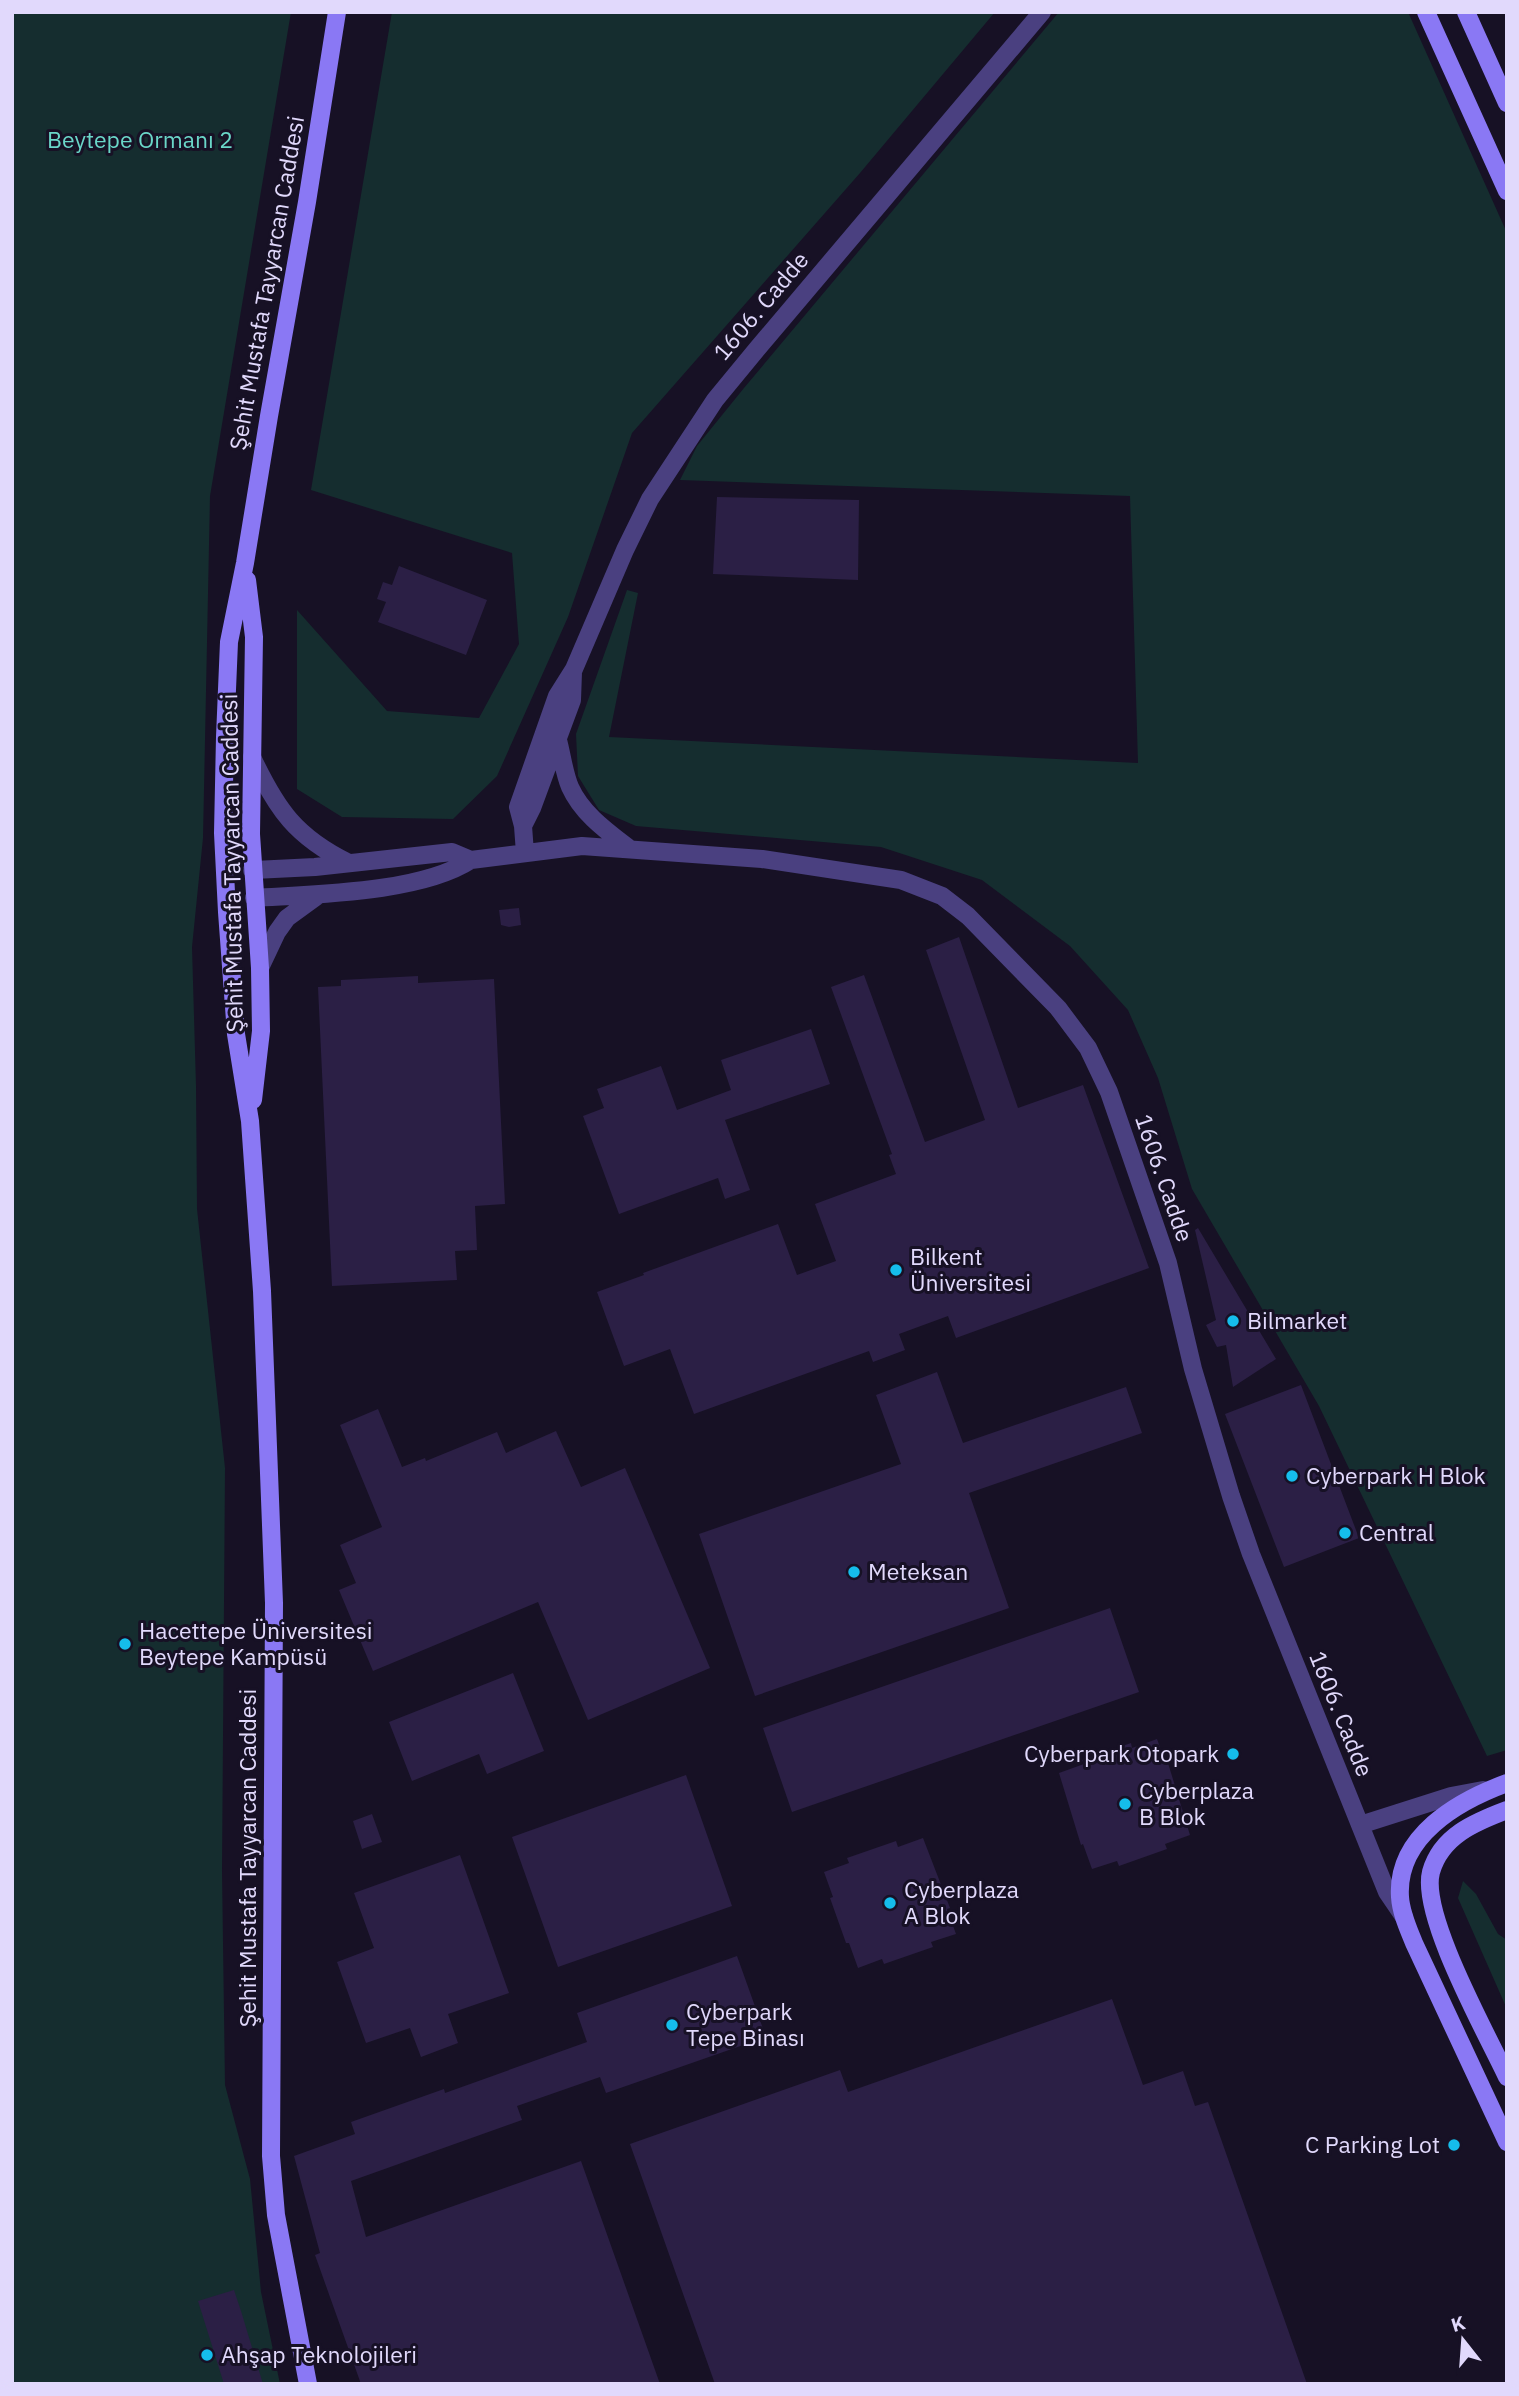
<svg xmlns="http://www.w3.org/2000/svg" width="1519" height="2396" font-family="'IBM Plex Sans',sans-serif">
<style>
.green{fill:#152d2f}
.building{fill:#2b1f45}
.lines{fill:none;stroke-linecap:round;stroke-linejoin:round}
.street{stroke:#4a4080;stroke-width:18}
.secondary{stroke:#8a78f4;stroke-width:18}
.poi-dot{fill:#15bdeb;stroke:#171125;stroke-width:2.5}
.labels{text-anchor:middle;stroke-width:6;stroke-linejoin:round;paint-order:stroke}
.park-label{font-size:23px;fill:#6ad6c8;stroke:#171125}
.street-label{font-size:23px;fill:#e1d9fc;stroke:#171125}
.poi-label{font-size:23px;fill:#e1d9fc;stroke:#171125;text-anchor:start}
</style>
<rect width="100%" height="100%" fill="#171125"/>
<!-- green -->
<path class="green" d="M12,12H291L210,496L203,838L192,947L196,1086L197,1209L225,1468L222,1871L225,2085L250,2179L261,2292L280,2384H12Z
M392,12H995L860,173L632,433L568,617L497,776L453,819L342,817L297,789V610L387,711L479,718L519,644L512,553L311,490Z
M1059,12H1408L1507,233V1750L1487,1756L1319,1406L1192,1189L1158,1078L1128,1010L1070,946L982,880L881,847L636,826L599,810L578,776L576,734L627,590L638,593L609,737L1138,763L1130,496L680,480L697,446L744,388Z
M1463,1881L1476,1894L1498,1934L1507,1940V2009L1458,1898Z"/>
<!-- building -->
<path class="building" d="M717,497L859,500L858,580L713,574Z
M399,566L487,600L466,655L378,622L386,602L377,599L383,582L392,585Z
M519,908L521,925L509,927L501,925L499,910Z
M959,937L1018,1108L1083,1085L1149,1268L956,1338L948,1316L899,1334L905,1350L873,1362L869,1351L694,1414L670,1349L624,1366L597,1292L644,1275L643,1273L778,1224L797,1275L836,1261L815,1204L896,1174L889,1155L892,1154L831,987L864,975L925,1142L985,1120L926,950Z
M418,976V983L494,979L505,1204L475,1206L477,1250L455,1251L457,1280L332,1286L318,987L341,986V980Z
M811,1029L830,1084L725,1120L750,1190L725,1199L718,1178L619,1214L583,1116L604,1108L597,1089L661,1066L677,1110L731,1090L721,1060Z
M1198,1228L1276,1359L1233,1387L1226,1345L1217,1347L1206,1325L1216,1320L1195,1230Z
M937,1372L963,1443L1126,1387L1142,1433L969,1493L1009,1608L755,1696L699,1534L901,1464L876,1395Z
M1301,1385L1359,1538L1284,1567L1225,1414Z
M378,1409L402,1467L425,1458L426,1461L497,1432L506,1453L556,1431L581,1487L625,1468L710,1668L588,1720L538,1602L373,1671L339,1590L356,1583L340,1545L382,1527L340,1425Z
M1110,1608L1139,1692L792,1812L763,1728Z
M513,1673L544,1751L487,1774L479,1754L412,1781L389,1722Z
M1157,1739L1166,1764L1168,1763L1190,1835L1165,1844L1167,1849L1119,1866L1117,1861L1092,1869L1083,1844L1081,1845L1059,1773L1084,1764L1082,1760L1131,1743L1132,1748Z
M686,1775L732,1906L558,1967L512,1837Z
M372,1814L382,1842L362,1849L353,1821Z
M923,1838L950,1908L947,1909L956,1934L931,1942L933,1947L884,1964L882,1959L858,1968L849,1943H846L830,1898L833,1897L824,1872L849,1863L847,1858L896,1841L898,1847Z
M460,1855L509,1993L448,2014L458,2043L421,2057L410,2028L366,2043L337,1962L374,1948L354,1893Z
M737,1956L766,2037L606,2093L600,2077L517,2106L522,2120L351,2181L366,2237L581,2161L660,2384H361L315,2255L320,2253L294,2156L355,2134L351,2122L444,2089L445,2093L587,2042L577,2013Z
M1112,1999L1143,2085L1183,2071L1195,2106L1208,2102L1307,2384H715L630,2144L840,2070L848,2092Z
M234,2290L241,2311L263,2384H224L198,2301Z"/>
<g class="lines">
<!-- street -->
<path class="street" d="M558,740C562,755 564,773 570,787C582,814 608,832 630,849
M252,757C277,810 296,837 349,863
M523,826L532,808L572,700L573,672
M525,853L523,826L518,807L557,696L574,669L625,550L650,499L715,400L757,349L1042,12
M252,870L315,867L452,852L471,860
M254,898C316,894 420,893 471,860L582,846L762,859L901,880L942,896L968,916L1058,1008L1088,1048L1109,1092L1168,1263L1193,1369L1231,1496L1251,1554L1387,1892L1404,1917
M260,968L277,932L287,918L320,894
M1360,1825L1451,1796L1483,1790"/>
<!-- secondary -->
<path class="secondary" d="M1426,12L1507,191
M1466,12L1507,103
M247,580L254,637L251,834L260,968L261,1031L253,1100
M1507,1783C1458,1801 1396,1836 1400,1897C1401,1913 1408,1928 1414,1943L1507,2142
M1507,1810C1475,1822 1441,1836 1431,1872C1420,1915 1487,2034 1507,2077
M308,2384L276,2215L271,2156L274,1603L262,1291L250,1121L236,1034L227,912L223,833L225,737L229,642L245,563L269,416L307,202L337,12"/>
</g>
<!-- markers -->
<g class="poi-dot">
<circle cx="896" cy="1270" r="7"/>
<circle cx="1233" cy="1321" r="7"/>
<circle cx="1292" cy="1476" r="7"/>
<circle cx="1345" cy="1533" r="7"/>
<circle cx="854" cy="1572" r="7"/>
<circle cx="125" cy="1644" r="7"/>
<circle cx="1233" cy="1754" r="7"/>
<circle cx="1125" cy="1804" r="7"/>
<circle cx="890" cy="1903" r="7"/>
<circle cx="672" cy="2025" r="7"/>
<circle cx="1454" cy="2145" r="7"/>
<circle cx="207" cy="2355" r="7"/>
</g>
<g class="labels">
<!-- park labels -->
<g class="park-label">
<text x="140" y="148">Beytepe Ormanı 2</text>
</g>
<!-- street labels -->
<g class="street-label">
<text transform="translate(267 283) rotate(-80)" y="8">Şehit Mustafa Tayyarcan Caddesi</text>
<text transform="translate(761 306) rotate(-50)" y="8">1606. Cadde</text>
<text transform="translate(232 863) rotate(-91)" y="8">Şehit Mustafa Tayyarcan Caddesi</text>
<text transform="translate(1164 1178) rotate(71)" y="8">1606. Cadde</text>
<text transform="translate(1341 1714) rotate(68)" y="8">1606. Cadde</text>
<text transform="translate(248 1858) rotate(-90)" y="8">Şehit Mustafa Tayyarcan Caddesi</text>
</g>
<!-- poi labels -->
<g class="poi-label">
<text x="910" y="1265">Bilkent<tspan x="910" dy="26">Üniversitesi</tspan></text>
<text x="1247" y="1329">Bilmarket</text>
<text x="1306" y="1484">Cyberpark H Blok</text>
<text x="1359" y="1541">Central</text>
<text x="868" y="1580">Meteksan</text>
<text x="139" y="1639">Hacettepe Üniversitesi<tspan x="139" dy="26">Beytepe Kampüsü</tspan></text>
<text x="1219" y="1762" text-anchor="end">Cyberpark Otopark</text>
<text x="1139" y="1799">Cyberplaza<tspan x="1139" dy="26">B Blok</tspan></text>
<text x="904" y="1898">Cyberplaza<tspan x="904" dy="26">A Blok</tspan></text>
<text x="686" y="2020">Cyberpark<tspan x="686" dy="26">Tepe Binası</tspan></text>
<text x="1440" y="2153" text-anchor="end">C Parking Lot</text>
<text x="221" y="2363">Ahşap Teknolojileri</text>
</g>
</g>
<!-- border -->
<rect width="1519" height="2396" fill="none" stroke="#e1d9fc" stroke-width="28"/>
<!-- north arrow -->
<g transform="translate(1463 2340) rotate(343)" stroke="#171125" stroke-width="5" paint-order="stroke">
<path d="M0-5L12 26L0 18L-12 26Z" fill="#e1d9fc"/>
<text y="-10" font-size="19" font-weight="bold" text-anchor="middle" fill="#e1d9fc">K</text>
</g>
</svg>
